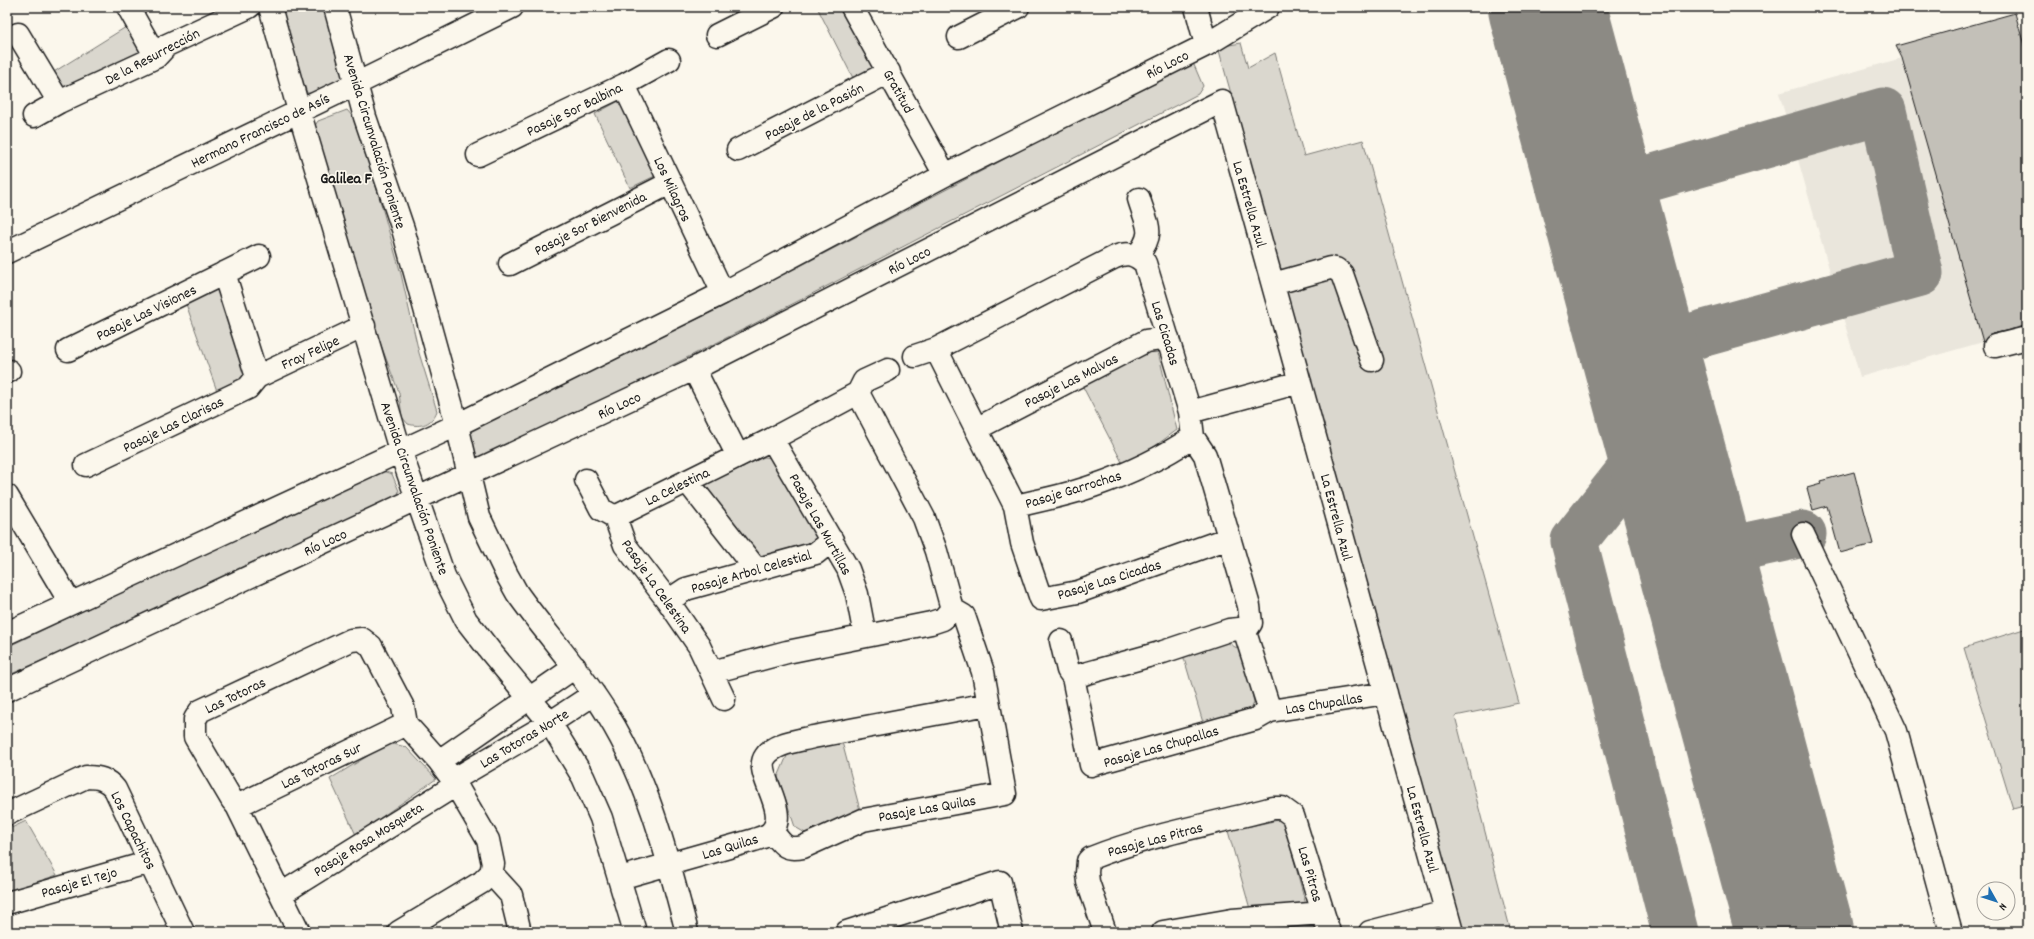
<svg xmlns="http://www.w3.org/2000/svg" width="2034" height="939" font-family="Dekko,sans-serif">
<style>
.built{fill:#eae6dc}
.green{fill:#dad7ce;stroke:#7b7a75}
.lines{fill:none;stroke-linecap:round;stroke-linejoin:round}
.taxiway{stroke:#8c8a84;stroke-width:47}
.runway{stroke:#8c8a84;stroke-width:118}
.building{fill:#c3c0b8;stroke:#1c1c1c}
.minor-casing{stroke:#1c1c1c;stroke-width:25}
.minor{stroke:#fbf7ec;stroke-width:22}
.labels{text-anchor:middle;stroke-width:3.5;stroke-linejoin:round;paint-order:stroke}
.street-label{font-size:15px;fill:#1c1c1c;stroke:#fbf7ec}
.neighbourhood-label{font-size:16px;font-weight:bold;fill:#1c1c1c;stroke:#fbf7ec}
</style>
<rect width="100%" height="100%" fill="#fbf7ec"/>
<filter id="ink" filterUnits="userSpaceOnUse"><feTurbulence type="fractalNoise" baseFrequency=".025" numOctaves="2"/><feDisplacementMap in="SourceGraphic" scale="8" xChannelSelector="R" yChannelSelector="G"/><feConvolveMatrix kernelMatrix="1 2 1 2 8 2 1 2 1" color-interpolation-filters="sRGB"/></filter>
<g filter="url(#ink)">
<!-- built -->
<path class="built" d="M1902,58L1983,342L1860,377L1779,93Z"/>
<!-- green -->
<path class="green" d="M278,7H323L344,79L318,93H307Z
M817,7H843L875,67L853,78Z
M126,27L144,58L62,91L49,75Z
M1241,43L1248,68L1275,53L1304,156L1363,140L1519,703L1455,716L1511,932H1459L1311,381L1218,47Z
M1188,63L1194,65L1203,86L1198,94L746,328L481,461L475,459L468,433L477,425L716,310Z
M619,101L655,176L630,188L595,114Z
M347,110L358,123L401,274L419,353L437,411C432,424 421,428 408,424L402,417L399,393L361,292L314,127L318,121Z
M218,285L246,376L217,391L186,304Z
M1148,351L1158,352L1177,430L1125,468L1082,385Z
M764,457L773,458L818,531L813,549L760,563L701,486Z
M379,470L392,474L399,491L395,503L7,676V647Z
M2027,628V805L2013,809L1964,648Z
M1223,640L1242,651L1254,702L1250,714L1204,726L1183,655Z
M841,738L860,810L807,834L795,827L778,777L789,751Z
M389,743L406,747L436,779L356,835L330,779Z
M1283,819L1306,905L1250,909L1228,831Z
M26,821L57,875L7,892V830Z"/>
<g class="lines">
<!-- taxiway -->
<path class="taxiway" d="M1590,165L1619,181L1633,183
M1605,221L1617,199L1633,183L1883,111L1920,273L1679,340L1667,348L1661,362L1647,377
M1633,325L1663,339L1679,340
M1661,431L1574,541L1675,932
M1695,557L1803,534"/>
<!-- runway -->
<path class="runway" d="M1547,7L1795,932"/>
</g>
<!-- building -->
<path class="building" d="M2015,13L2027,56V326L1992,334L1983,342L1902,58L1896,46Z
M1854,472L1873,544L1840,553L1827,506L1813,510L1807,488L1821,484L1820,481Z"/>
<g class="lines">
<defs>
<path id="minor" d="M128,7L156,57
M270,7L299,111L400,450L444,576L466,620L491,652L550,723L583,777L601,818L635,932
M335,7L365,117L403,229L457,425L479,517L507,575L517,593C546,634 581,671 607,714C649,781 667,856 687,932
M852,7L945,175
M1196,7L1206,45
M18,34L59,102
M717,35L773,7
M959,37L1018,7
M624,85L723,293
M34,116L59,102L156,57L167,45L249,7
M738,150L889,72
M478,155L624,85L669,60
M7,252L356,84L512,7
M1137,256C1156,232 1147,226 1139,199
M510,264L670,183
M224,273L257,377
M1273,284L1330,268L1336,269L1342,274L1372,360
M1995,346L2027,338
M936,349L1015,506L1022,543L1041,599L1078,592L1229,538
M68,350L259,256
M915,356L936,349L1115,257C1128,252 1135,254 1145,263L1190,412L1193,437L1205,455L1249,606L1251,623L1245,632
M694,369L738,456
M7,372L9,371
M858,393L924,518L936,551L952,609
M1190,412L1300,382
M976,429L1146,341L1168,338
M772,439L848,569L857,594L865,636
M86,465L248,388L257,377L364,326
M586,480L601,509L615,517L625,545L668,601L699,646L724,699
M687,481L756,569
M7,496L70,602
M1015,506C1041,500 1068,495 1093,486C1128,474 1162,458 1193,437
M615,517L772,439L858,393L864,381L888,370
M1803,534L1896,731L1951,932
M668,601L686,589L816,553L832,540
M1245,632L1270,711
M7,633L457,425L723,293L945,175L1206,45L1268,7
M1061,641L1068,670L1073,677L1091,765L1256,719L1270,711L1386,693
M712,672L787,652L931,623L943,619L952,609
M1073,677L1163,652L1229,630L1239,629L1245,632
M7,690L694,369L1222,101L1452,932
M439,761L575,667
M453,780L550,723L594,694
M237,806L406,724
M7,814L86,777C99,777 107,779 115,789L183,932
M772,831C782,844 785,851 803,847L863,820L1005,794L983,672L964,616L952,609
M491,873L511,895L520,932
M620,878L754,840C760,838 769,836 773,830C788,809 754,773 765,757C774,743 798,741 813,737L988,704
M281,894L456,785
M7,903L150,862
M299,932L237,806L232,800L195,737V719L200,711L351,640L362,639L371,646L403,707L406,724L439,761L453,780L488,840L493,864L491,873
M399,932L482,882L491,873
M847,932L1000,882L1012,932
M1105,932L1088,882L1087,873L1088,861L1091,858C1149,835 1213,824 1273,808H1282L1293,816L1329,932
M1163,932L1232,920L1323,913
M1370,932L1446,912"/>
</defs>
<!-- minor casing -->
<use href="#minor" class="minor-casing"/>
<!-- minor -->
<use href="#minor" class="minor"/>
</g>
</g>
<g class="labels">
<!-- street labels -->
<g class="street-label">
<text transform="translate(152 56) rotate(-28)" y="5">De la Resurrección</text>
<text transform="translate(1167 64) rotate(-27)" y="5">Río Loco</text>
<text transform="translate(899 91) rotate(61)" y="5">Gratitud</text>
<text transform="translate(574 109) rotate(-26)" y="5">Pasaje Sor Balbina</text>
<text transform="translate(814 111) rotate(-27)" y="5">Pasaje de la Pasión</text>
<text transform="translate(260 130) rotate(-26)" y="5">Hermano Francisco de Asís</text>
<text transform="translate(375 141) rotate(73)" y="5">Avenida Circunvalación Poniente</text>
<text transform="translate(673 189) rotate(65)" y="5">Los Milagros</text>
<text transform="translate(1250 204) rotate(74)" y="5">La Estrella Azul</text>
<text transform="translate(590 223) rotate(-27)" y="5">Pasaje Sor Bienvenida</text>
<text transform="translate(909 260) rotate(-27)" y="5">Río Loco</text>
<text transform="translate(146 312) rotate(-26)" y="5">Pasaje Las Visiones</text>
<text transform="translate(1166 333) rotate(73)" y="5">Las Cicadas</text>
<text transform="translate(310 352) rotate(-25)" y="5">Fray Felipe</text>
<text transform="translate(1071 380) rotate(-27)" y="5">Pasaje Las Malvas</text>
<text transform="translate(619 405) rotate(-25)" y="5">Río Loco</text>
<text transform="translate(173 424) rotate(-26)" y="5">Pasaje Las Clarisas</text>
<text transform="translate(677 486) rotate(-26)" y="5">La Celestina</text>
<text transform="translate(415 488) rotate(71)" y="5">Avenida Circunvalación Poniente</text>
<text transform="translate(1073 489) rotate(-17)" y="5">Pasaje Garrochas</text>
<text transform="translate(1337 517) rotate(75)" y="5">La Estrella Azul</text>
<text transform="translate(821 524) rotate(61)" y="5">Pasaje Las Murtillas</text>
<text transform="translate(325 542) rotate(-25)" y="5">Río Loco</text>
<text transform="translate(751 571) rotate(-16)" y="5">Pasaje Arbol Celestial</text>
<text transform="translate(1109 579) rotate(-17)" y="5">Pasaje Las Cicadas</text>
<text transform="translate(657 586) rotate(55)" y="5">Pasaje La Celestina</text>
<text transform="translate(235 695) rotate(-26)" y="5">Las Totoras</text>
<text transform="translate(1324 703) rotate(-9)" y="5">Las Chupallas</text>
<text transform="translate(524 738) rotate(-31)" y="5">Las Totoras Norte</text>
<text transform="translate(1161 746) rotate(-16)" y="5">Pasaje Las Chupallas</text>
<text transform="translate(321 765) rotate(-26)" y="5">Las Totoras Sur</text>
<text transform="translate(927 808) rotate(-10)" y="5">Pasaje Las Quilas</text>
<text transform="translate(1423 829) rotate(75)" y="5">La Estrella Azul</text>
<text transform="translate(134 830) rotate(64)" y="5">Los Capachitos</text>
<text transform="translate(368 839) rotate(-32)" y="5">Pasaje Rosa Mosqueta</text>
<text transform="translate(1155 839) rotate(-15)" y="5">Pasaje Las Pitras</text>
<text transform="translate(730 846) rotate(-17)" y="5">Las Quilas</text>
<text transform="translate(1311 874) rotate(74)" y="5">Las Pitras</text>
<text transform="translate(79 882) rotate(-16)" y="5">Pasaje El Tejo</text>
</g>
<!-- neighbourhood labels -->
<g class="neighbourhood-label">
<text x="346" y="183">Galilea F</text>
</g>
</g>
<!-- margin -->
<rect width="2034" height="939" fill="none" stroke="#fbf7ec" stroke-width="24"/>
<rect x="12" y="12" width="2010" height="915" fill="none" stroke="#1c1c1c" stroke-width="1.5" filter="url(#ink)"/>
<!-- north arrow -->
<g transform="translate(1996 901) rotate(129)"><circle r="19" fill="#fbf7ec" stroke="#a29f99"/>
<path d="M0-3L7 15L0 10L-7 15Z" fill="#1f6fb2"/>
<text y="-6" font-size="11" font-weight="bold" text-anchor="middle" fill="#1c1c1c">N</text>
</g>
</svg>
